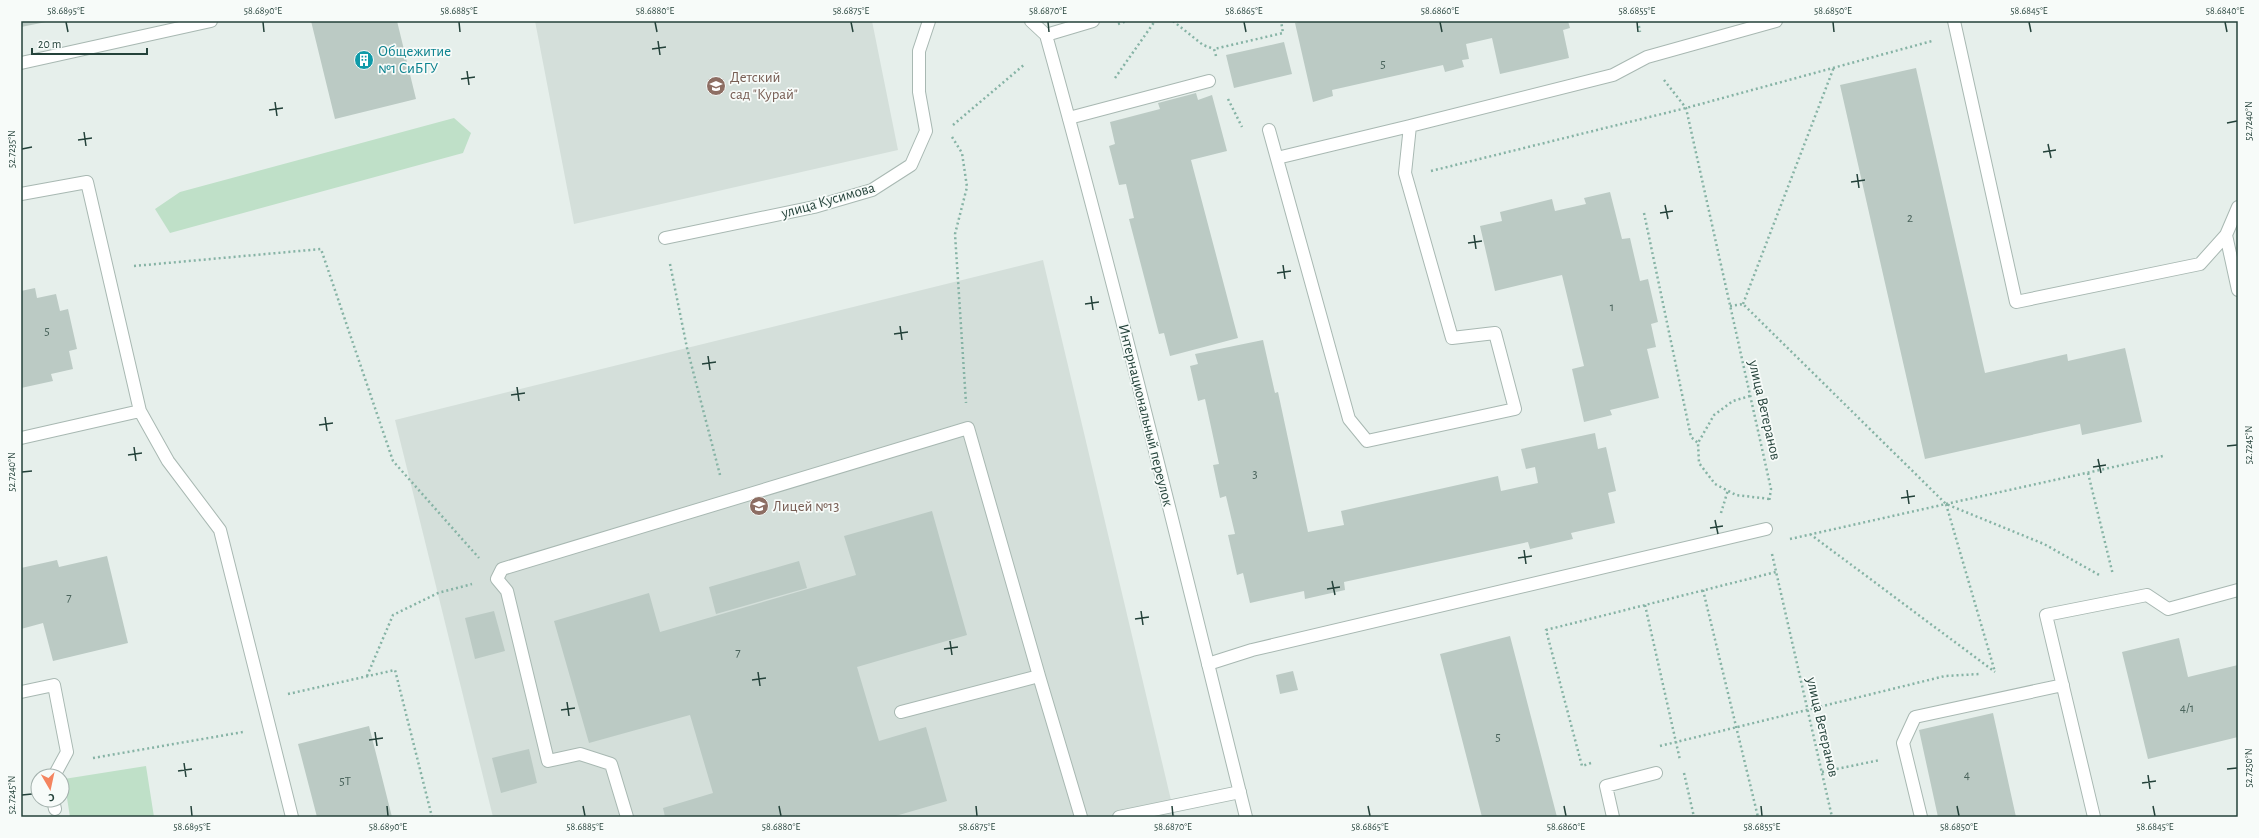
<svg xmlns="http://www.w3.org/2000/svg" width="2259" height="838" font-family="'Alegreya Sans',sans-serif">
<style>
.built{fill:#d4dfda}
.green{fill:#bfe0c8}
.building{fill:#bbcac4}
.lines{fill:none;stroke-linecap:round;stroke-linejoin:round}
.lane-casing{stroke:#a8b8b2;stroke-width:14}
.street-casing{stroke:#a8b8b2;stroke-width:14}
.path{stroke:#86b3a5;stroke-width:2.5;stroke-dasharray:2 3;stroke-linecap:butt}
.lane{stroke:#fff;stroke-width:12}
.street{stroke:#fff;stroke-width:12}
.ticks{fill:none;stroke:#24423a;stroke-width:1.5}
.labels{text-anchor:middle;stroke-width:3.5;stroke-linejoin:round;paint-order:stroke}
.number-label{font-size:13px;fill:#4a645c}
.culture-label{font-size:15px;fill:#0d838f;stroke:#f7fbf9;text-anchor:start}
.education-label{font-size:15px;fill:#785e54;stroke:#f7fbf9;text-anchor:start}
.street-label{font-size:15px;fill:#24423a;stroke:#f7fbf9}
.neatline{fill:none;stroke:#24423a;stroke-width:1.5}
.ticks-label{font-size:10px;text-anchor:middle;fill:#24423a}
</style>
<rect width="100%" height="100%" fill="#e6efeb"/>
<!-- built -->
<path class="built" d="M535,21H872L898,150L574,224Z
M1043,260L1175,817H493L395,420Z"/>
<!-- green -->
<path class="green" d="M454,118L471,133L463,153L170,233L155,209L180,192Z
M146,766L154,817H70L64,779Z"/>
<!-- building -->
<path class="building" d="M21,21H46V22L21,27Z
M311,21H397L416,99L335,119Z
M1303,21H1568L1570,28L1563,30L1569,58L1500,74L1492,38L1466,44L1469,59L1462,60L1464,67L1445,72L1443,65L1332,90L1333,96L1313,102L1295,23Z
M1284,42L1292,74L1234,88L1226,55Z
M1916,68L1985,373L2067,354L2068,361L2125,348L2142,422L2082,435L2080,424L1925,459L1840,85Z
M1196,93L1198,100L1212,95L1227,151L1191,160L1238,338L1170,356L1164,333L1159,334L1129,219L1134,218L1126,184L1119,185L1109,146L1115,144L1110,122L1160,109L1158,103Z
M1610,192L1622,239L1630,238L1640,281L1648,279L1658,322L1651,324L1656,347L1647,349L1659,398L1610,410L1612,415L1584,422L1572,369L1584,366L1562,275L1495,291L1480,226L1502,221L1500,212L1552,199L1555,211L1586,204L1584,198Z
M35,288L37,298L56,294L60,311L68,309L77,349L69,351L73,369L51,374L53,381L21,388V291Z
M1263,340L1275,393L1278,392L1308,532L1344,525L1341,511L1498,476L1501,491L1538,483L1535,467L1526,469L1521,449L1595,433L1598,449L1606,447L1616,491L1608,493L1615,523L1571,533L1573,539L1530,549L1528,542L1344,582L1345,590L1305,599L1304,591L1250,603L1243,573L1237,575L1228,535L1235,534L1226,496L1220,498L1213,465L1219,464L1205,399L1198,401L1190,366L1198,364L1195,354Z
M932,511L967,635L857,667L879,741L926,727L947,801L892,817H665L663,808L713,793L690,715L589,743L554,621L649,593L660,632L856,575L844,536Z
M107,556L128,643L53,661L43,623L21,629V568L57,560L59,567Z
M799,561L807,588L716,614L709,587Z
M494,611L505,651L475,659L465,618Z
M1510,636L1557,817H1482L1440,654Z
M2179,638L2188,677L2238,665V737L2148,759L2122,652Z
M1293,671L1298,690L1280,694L1276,675Z
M1993,713L2016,817H1938L1919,730Z
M369,726L392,817H317L298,744Z
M529,749L537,783L501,793L492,758Z"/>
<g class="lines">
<defs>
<path id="lane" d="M1954,21L2016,302L2200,264L2226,235
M21,63L211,21
M1069,118L1209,81
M1269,130L1349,419L1367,441L1515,409L1495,333L1452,338L1405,173L1410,126L1613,75L1647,57L1776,21
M1277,158L1410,126
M21,194L87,182L140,411L21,438
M2238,207L2226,235L2238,290
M140,411L168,461L220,530L292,817
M1208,664L1252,650L1766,529
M1039,676L1081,817
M21,692L54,685L67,752L54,776
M53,800L55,809
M627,817L611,764L580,754L548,761L507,591L497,579L502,569L968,428L1039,676L901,712
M1119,817L1240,792
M1613,817L1606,786L1656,773
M1921,817L1903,743L1915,717L2063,685
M2094,817L2046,615L2147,595L2168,609L2238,590"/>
<path id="street" d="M1031,21L1046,35C1118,294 1181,556 1246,817
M1046,35L1093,21
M665,238L814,207L872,190L911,165L926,131L919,92V51L929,21"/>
</defs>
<!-- lane casing -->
<use href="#lane" class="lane-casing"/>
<!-- street casing -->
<use href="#street" class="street-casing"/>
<!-- path -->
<path class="path" d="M1173,21L1203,45L1214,49
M1638,21L1640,32
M1118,24L1127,21
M1216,56L1214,49L1283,33L1281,21
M1115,78L1155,21
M1664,80L1686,108L1771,489L1769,502
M1228,99L1242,127
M953,125L1025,64
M952,137L962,153L967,187L955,234L966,403
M1431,171L1686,108L1932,41
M1644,213L1691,437L1698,443
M670,264L687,348L720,475
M134,266L321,249L393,461L479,558
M1743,304L1834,67
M1730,306L1743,304L1946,504L2044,544L2101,576
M1750,396L1733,401L1714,415L1698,443L1699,463L1715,484L1736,495L1770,499
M2088,473L2113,575
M1946,504L2163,456
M1721,513L1728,490
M1810,534L1995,672
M1790,539L1946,504L1995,672
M1772,554L1832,817
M1703,590L1758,817
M1645,605L1680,760
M367,676L393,615L438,593L472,584
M288,694L395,670L432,817
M1660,746L1945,676L1980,674
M93,758L243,732
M1591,763L1582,766L1546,630L1776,572
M1822,772L1880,760
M1684,773L1694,817"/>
<!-- lane -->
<use href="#lane" class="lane"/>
<!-- street -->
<use href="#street" class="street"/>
</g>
<!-- ticks -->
<path class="ticks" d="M66,22L68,32M263,22L264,32M459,22L460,32M655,22L657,32M851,22L853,32M1048,22L1049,32M1244,22L1246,32M1440,22L1442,32M1637,22L1638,32M1833,22L1834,32M2029,22L2031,32M2225,22L2227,32M658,41L660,55M652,49L666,47M467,71L469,85M461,79L475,77M275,102L277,116M269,110L283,108M2227,123L2237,121M84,132L86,146M78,140L92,138M2048,144L2051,158M22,149L32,147M2043,152L2056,150M1857,174L1859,188M1851,182L1865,180M1665,205L1668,219M1660,213L1673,211M1474,235L1476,249M1468,243L1482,241M1283,265L1285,279M1277,273L1291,271M1091,296L1093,310M1085,304L1099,302M900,326L902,340M894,334L908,332M708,356L710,370M702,364L716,362M517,387L519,401M511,395L525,393M325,417L327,431M319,425L333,423M2227,446L2237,445M134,447L136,461M128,455L142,453M2098,459L2101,473M2093,467L2106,465M22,472L32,471M1907,490L1909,504M1901,498L1915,496M1715,520L1718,534M1710,528L1723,526M1524,550L1526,564M1518,558L1532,556M1332,581L1335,595M1327,589L1340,587M1141,611L1143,625M1135,619L1149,617M950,641L952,655M944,649L958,647M758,672L760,686M752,680L766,678M567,702L569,716M561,710L575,708M375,732L377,746M369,740L383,738M184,763L186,777M2227,769L2237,768M178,771L192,769M2148,775L2150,789M2142,783L2156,781M22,795L32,794M191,806L192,816M387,806L388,816M583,806L585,816M779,806L781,816M976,806L977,816M1172,806L1173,816M1368,806L1370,816M1564,806L1566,816M1761,806L1762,816M1957,806L1959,816M2153,806L2155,816"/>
<!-- icons -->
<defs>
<symbol id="building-disc" viewBox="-11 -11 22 22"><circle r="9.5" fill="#0f9aa8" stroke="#f7fbf9"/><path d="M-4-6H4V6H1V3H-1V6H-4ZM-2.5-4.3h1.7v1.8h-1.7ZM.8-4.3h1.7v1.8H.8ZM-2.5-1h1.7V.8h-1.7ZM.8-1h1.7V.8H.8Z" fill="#fff"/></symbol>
<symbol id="school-disc" viewBox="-11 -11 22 22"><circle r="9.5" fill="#8d6e63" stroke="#f7fbf9"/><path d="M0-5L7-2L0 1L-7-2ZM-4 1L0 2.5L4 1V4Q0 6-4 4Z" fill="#fff"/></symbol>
</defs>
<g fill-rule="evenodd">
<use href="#building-disc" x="353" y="49" width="22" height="22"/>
<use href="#school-disc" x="705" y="75" width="22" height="22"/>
<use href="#school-disc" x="748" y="495" width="22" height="22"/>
</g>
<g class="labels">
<!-- number labels -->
<g class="number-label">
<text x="1383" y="68">5</text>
<text x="1910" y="222">2</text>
<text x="1612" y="311">1</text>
<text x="47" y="335">5</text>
<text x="1255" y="478">3</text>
<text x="69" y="601">7</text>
<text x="738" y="656">7</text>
<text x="2187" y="712">4/1</text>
<text x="1498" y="741">5</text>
<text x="1967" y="779">4</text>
<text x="345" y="785">5Т</text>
</g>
<!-- culture labels -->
<g class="culture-label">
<text x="378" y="56">Общежитие<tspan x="378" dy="17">№1 СиБГУ</tspan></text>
</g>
<!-- education labels -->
<g class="education-label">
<text x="730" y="82">Детский<tspan x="730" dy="17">сад "Курай"</tspan></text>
<text x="773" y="511">Лицей №13</text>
</g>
<!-- street labels -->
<g class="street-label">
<text transform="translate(828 200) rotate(-16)" y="5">улица Кусимова</text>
<text transform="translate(1765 410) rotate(77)" y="5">улица Ветеранов</text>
<text transform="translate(1146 415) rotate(76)" y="5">Интернациональный переулок</text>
<text transform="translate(1823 727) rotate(77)" y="5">улица Ветеранов</text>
</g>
</g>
<!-- border -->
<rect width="2259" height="838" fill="none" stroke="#f7fbf9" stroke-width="44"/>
<!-- north arrow -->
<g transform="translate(50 788) rotate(171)"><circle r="19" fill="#f7fbf9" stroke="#a3b1ad"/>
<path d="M0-3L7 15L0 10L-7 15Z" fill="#f4845f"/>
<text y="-6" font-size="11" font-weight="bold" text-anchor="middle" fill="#24423a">С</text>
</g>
<!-- scale -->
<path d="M32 48v6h115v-6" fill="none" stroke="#24423a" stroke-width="2"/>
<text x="38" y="48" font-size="12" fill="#24423a" stroke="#f7fbf9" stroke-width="3" paint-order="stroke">20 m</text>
<rect x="22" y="22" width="2215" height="794" class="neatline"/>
<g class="ticks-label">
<text x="66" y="14">58.6895°E</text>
<text x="263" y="14">58.6890°E</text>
<text x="459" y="14">58.6885°E</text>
<text x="655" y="14">58.6880°E</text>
<text x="851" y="14">58.6875°E</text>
<text x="1048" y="14">58.6870°E</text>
<text x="1244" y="14">58.6865°E</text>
<text x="1440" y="14">58.6860°E</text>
<text x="1637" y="14">58.6855°E</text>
<text x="1833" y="14">58.6850°E</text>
<text x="2029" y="14">58.6845°E</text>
<text x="2225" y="14">58.6840°E</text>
<text transform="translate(2248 121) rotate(-90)" y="4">52.7240°N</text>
<text transform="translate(11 149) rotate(-90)" y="4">52.7235°N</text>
<text transform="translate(2248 445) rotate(-90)" y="4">52.7245°N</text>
<text transform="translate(11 472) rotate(-90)" y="4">52.7240°N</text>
<text transform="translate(2248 768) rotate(-90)" y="4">52.7250°N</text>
<text transform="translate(11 795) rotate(-90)" y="4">52.7245°N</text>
<text x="192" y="830">58.6895°E</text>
<text x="388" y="830">58.6890°E</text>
<text x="585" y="830">58.6885°E</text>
<text x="781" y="830">58.6880°E</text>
<text x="977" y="830">58.6875°E</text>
<text x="1173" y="830">58.6870°E</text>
<text x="1370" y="830">58.6865°E</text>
<text x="1566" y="830">58.6860°E</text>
<text x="1762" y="830">58.6855°E</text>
<text x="1959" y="830">58.6850°E</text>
<text x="2155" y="830">58.6845°E</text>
</g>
</svg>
